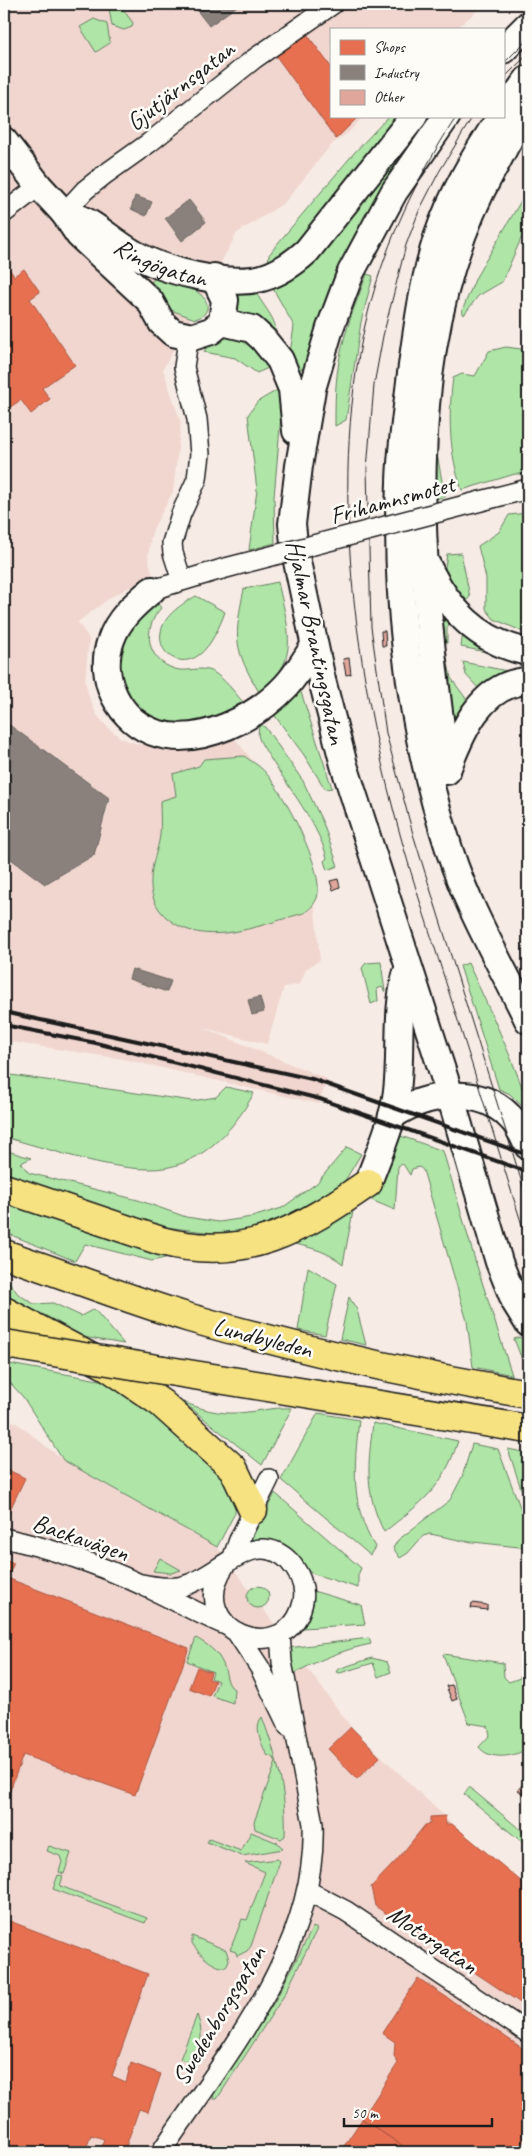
<svg xmlns="http://www.w3.org/2000/svg" width="532" height="2156" font-family="Caveat,sans-serif">
<style>
.built{fill:#f0d6cf}
.green{fill:#afe5a7;stroke:#668062}
.shops{fill:#e76f51;stroke:#aa5641}
.industry{fill:#8a817c;stroke:#69635f}
.building{fill:#e0a69b;stroke:#1c1c1c}
.lines{fill:none;stroke-linecap:round;stroke-linejoin:round}
.street-casing{stroke:#1c1c1c;stroke-width:22}
.secondary-casing{stroke:#1c1c1c;stroke-width:30}
.highway-casing{stroke:#1c1c1c;stroke-width:31}
.street{stroke:#fdfcf7;stroke-width:19}
.secondary{stroke:#fdfcf7;stroke-width:26}
.highway{stroke:#f7e281;stroke-width:28}
.tram{stroke:#1c1c1c;stroke-width:1}
.rail{stroke:#1c1c1c;stroke-width:4}
.street-bridge-casing{stroke:#1c1c1c;stroke-width:22;stroke-linecap:butt}
.highway-bridge-casing{stroke:#1c1c1c;stroke-width:31;stroke-linecap:butt}
.street-bridge{stroke:#fdfcf7;stroke-width:19}
.highway-bridge{stroke:#f7e281;stroke-width:28}
.labels{text-anchor:middle;stroke-width:5;stroke-linejoin:round;paint-order:stroke}
.street-label{font-size:25px;fill:#1c1c1c;stroke:#fdfcf7}
</style>
<rect width="100%" height="100%" fill="#f7ebe5"/>
<filter id="ink" filterUnits="userSpaceOnUse"><feTurbulence type="fractalNoise" baseFrequency=".02" numOctaves="2"/><feDisplacementMap in="SourceGraphic" scale="10" xChannelSelector="R" yChannelSelector="G"/><feConvolveMatrix kernelMatrix="1 2 1 2 8 2 1 2 1" color-interpolation-filters="sRGB"/></filter>
<g filter="url(#ink)">
<!-- built -->
<path class="built" d="M4,4H485L456,29H331V116H364L349,132L331,145L284,203L237,233L163,369L181,423L173,492L153,529L150,542L148,558L153,575L111,597L78,622L89,639L85,681L89,697L96,714L108,728L121,738L137,744L175,750L209,745L233,736L270,783L314,901L320,960L306,969L300,984L284,987L267,1044L204,1028L327,1079L319,1104L123,1059L4,1041Z
M4,1415L22,1427L63,1460L217,1547L351,1727L452,1824L528,1887V2152H4Z"/>
<!-- green -->
<path class="green" d="M114,4H119L133,23L132,27L124,30L112,26L109,8Z
M94,19L107,24L110,43L96,52L80,27Z
M389,116H403L299,248L268,262L269,255L278,243L354,153Z
M420,116H431L405,152L374,203L319,328L304,368L298,370L290,353L294,326L271,285C294,273 317,265 330,240Z
M528,189V223L502,282L478,296L464,315L462,311L476,277Z
M158,273C171,280 211,291 207,309C205,315 201,317 195,319L171,310L150,284Z
M367,274L373,276L361,322L346,420L335,426C335,409 335,392 337,375C341,340 354,307 367,274Z
M254,288C259,302 280,321 275,335L256,317L236,312L235,293Z
M222,336C245,336 255,349 270,364L268,368L257,373L235,358L204,352L208,344Z
M506,347L521,349L528,356V474H515L462,490C449,454 448,416 453,378L462,374L475,376L489,351Z
M279,389L282,404L274,497L275,543L249,550L257,490L248,415L257,402Z
M432,454H437L445,497L434,499Z
M528,513V634L494,619L486,609V578L478,546L499,532L509,515Z
M461,553L470,597L461,607L443,580L447,554Z
M278,582C287,625 303,662 259,692C233,648 234,638 244,589Z
M435,594L453,617L447,628V643L440,640Z
M196,596L225,612C220,626 211,646 199,655C180,669 157,654 161,632C164,615 182,604 196,596Z
M158,604L161,608C142,629 146,660 175,669C187,673 200,665 213,672C225,679 234,692 243,702L225,716L187,728L143,718L118,686L119,644L145,611Z
M463,631L487,648L486,652L461,647Z
M441,657L447,658L451,678L467,700L452,726Z
M463,662L512,672L480,690L466,675Z
M299,686L332,788L325,789L304,755L275,716L274,710Z
M259,724L265,727L303,781L323,823L338,866L327,870L324,861L327,858C318,821 279,776 260,741L258,735Z
M244,756C251,761 260,766 265,772C284,793 326,872 317,898C314,905 310,909 304,913C262,924 204,951 166,917C155,907 150,894 151,880C151,864 158,851 160,835C161,824 160,812 160,801L176,796L173,774L199,766L204,759Z
M381,962L385,992L382,987L377,989L378,1001L371,1004L362,968L366,963Z
M468,963C478,985 531,1095 527,1111L510,1094L499,1089L460,966Z
M4,1074L192,1101L216,1097L226,1087L254,1093C233,1132 197,1170 149,1169C106,1169 46,1148 4,1137Z
M401,1136L443,1151L475,1260L512,1375L473,1367L467,1321L423,1170L419,1167L412,1169L410,1175L403,1164L398,1166L395,1210L371,1200L376,1183Z
M347,1147L361,1154L346,1179L329,1199L301,1215L230,1235L157,1226L4,1174V1150L31,1158L21,1163L29,1173L138,1200L186,1217L219,1222L252,1217L282,1208L317,1183Z
M4,1201L169,1257L152,1261L85,1244L75,1261L4,1232Z
M354,1206L343,1264C328,1252 313,1248 295,1244L294,1240Z
M308,1267L337,1284L325,1335L298,1330Z
M4,1275L18,1294L34,1304L53,1303L81,1316L94,1309L124,1344L77,1336L31,1310L4,1300Z
M349,1297L357,1310L366,1345L340,1339Z
M520,1337L528,1349V1375L514,1339Z
M4,1363L121,1384L202,1450L236,1491L235,1513L217,1547L63,1460L23,1397L4,1376Z
M183,1402C201,1409 218,1414 237,1413C256,1412 272,1407 292,1408L262,1465Z
M318,1413L359,1420C354,1467 350,1505 375,1547L370,1555L281,1480Z
M373,1423L458,1441C443,1489 422,1502 384,1532C364,1491 368,1466 373,1423Z
M472,1444L498,1449L528,1528V1548L464,1541L430,1534L423,1536L408,1553L400,1558L393,1548L398,1540L450,1500L462,1477Z
M508,1449L528,1453V1509L527,1507Z
M275,1493L361,1568L358,1575V1588L311,1573L303,1566L249,1544Z
M160,1558L181,1570L171,1573L153,1571Z
M247 1597a11 11 0 1 1 22 0a11 11 0 1 1-22 0Z
M313,1591L361,1605L365,1624L303,1628L310,1614Z
M196,1638C207,1644 218,1652 223,1664C227,1672 226,1685 234,1689L233,1703L212,1696L218,1681L211,1678L213,1672L187,1661Z
M369,1638L371,1644C341,1650 317,1661 291,1675L288,1648Z
M443,1654L503,1663L504,1677L509,1682L520,1678L522,1669L528,1667V1748C516,1757 489,1761 479,1747L490,1735L488,1726L469,1723Z
M372,1658L387,1662L391,1672L378,1677L373,1663L340,1673L336,1672L338,1669Z
M262,1717C277,1757 287,1793 285,1836L281,1839L255,1829L254,1822L276,1762L274,1758L267,1755C262,1745 253,1727 262,1717Z
M469,1787L528,1836V1847L464,1794Z
M251,1832L278,1843L283,1849L242,1856L207,1842L209,1839L241,1851Z
M49,1846L71,1853L64,1874L59,1872L62,1862L60,1856L47,1851Z
M278,1859L280,1861L251,1946L247,1951L237,1956L236,1952L230,1950L242,1919L247,1920L265,1872L245,1863Z
M58,1875L63,1876L60,1886L147,1918L145,1923L53,1889Z
M313,1927L317,1929L285,1994L217,2099H214L213,2094L275,2001Z
M192,1936L226,1950L229,1960L226,1967C214,1969 198,1953 192,1943Z
M197,2015C204,2033 202,2048 191,2063L180,2059Z"/>
<!-- shops -->
<path class="shops" d="M307,34L331,67V116H359L336,139L276,56Z
M4,261L14,276L24,269L40,292L30,299L75,365L42,388L50,399L31,414L21,400L4,411Z
M4,1468L25,1478L8,1514L4,1512Z
M4,1560L14,1563L7,1578L189,1648L135,1795L23,1755L4,1807Z
M197,1667L211,1672L209,1679L215,1681L209,1696L189,1688Z
M351,1727L380,1757L357,1779L328,1749Z
M445,1816L446,1824H452L528,1887V2008L375,1906L371,1887L397,1860L425,1825L430,1824V1817Z
M7,1920L148,1974L112,2076L126,2082L131,2063L161,2074L148,2112L139,2109L124,2152H99L104,2139L91,2135L85,2152H4V1930Z
M418,1978L528,2052V2133L518,2149L523,2152H412L362,2119L398,2063L394,2056L395,2042L382,2033Z
M362,2119L412,2152H340Z"/>
<!-- industry -->
<path class="industry" d="M192,4H240L209,26Z
M135,196L152,202L146,216L131,209Z
M189,200L206,222L182,241L165,218Z
M4,721L109,798L94,855L45,884L4,854Z
M132,969L171,981L167,992L129,979Z
M260,997L264,1012L252,1015L248,1000Z"/>
<!-- building -->
<path class="building" d="M381,631H385L386,646H382Z
M349,658L351,674L346,675L343,659Z
M338,879L340,887L333,890L330,881Z
M472,1603L487,1605V1610L471,1608Z
M525,1612H528V1618L524,1617Z
M452,1685L457,1699L452,1701L446,1686Z
M522,1785L528,1790V1798L518,1790Z"/>
<g class="lines">
<defs>
<path id="street" d="M4,213L39,186
M64,213L85,190L104,175L149,143L254,59L333,4
M481,501L528,489
M182,581L173,553L172,543L181,514L197,479L200,454L197,419L184,367L187,347L192,337
M152,590L222,569
M4,1538C49,1548 100,1565 142,1585C171,1598 198,1614 228,1626
M233,1557L239,1540L269,1479
M141,1584C155,1586 172,1590 186,1585C219,1575 255,1527 289,1561C299,1572 306,1587 303,1602C288,1671 181,1632 225,1565
M237,1633L260,1668L288,1726
M308,1891L346,1911L528,2033
M161,2152C226,2055 318,1948 313,1824L282,1662L280,1634"/>
<g id="secondary">
<path d="M503,50L528,25"/>
<path d="M503,113L528,79"/>
<path d="M447,116L394,192L351,272L330,328L312,389L299,466L292,524L295,552L322,680L344,765L450,1095L499,1262L515,1302L528,1323"/>
<path d="M501,116C476,154 451,195 437,238C423,282 417,328 411,373C407,409 401,446 400,482C395,607 411,733 450,852C469,911 501,964 528,1020"/>
<path d="M4,141L39,186L64,213L79,235L150,301L162,323L173,333L192,337L211,331L222,322L225,300L214,277"/>
<path id="s1" d="M64,213C72,216 81,218 89,223C104,232 117,244 133,253C163,271 227,287 262,278C280,273 294,263 307,251L414,116"/>
<path d="M222,322L252,329L263,339L280,360L292,389L296,431"/>
<path d="M427,565C448,609 478,642 528,652"/>
<path d="M152,590C135,604 118,619 111,640C97,677 119,723 159,734C201,746 257,717 286,686C297,674 305,660 314,646"/>
<path d="M447,770C461,733 481,683 528,681"/>
<path d="M447,771C420,579 394,345 493,169C504,150 513,127 528,111"/>
<path d="M392,1116C425,1093 480,1085 510,1117C519,1125 523,1136 528,1146"/>
<path d="M368,1183C379,1153 393,1123 397,1091C402,1051 395,1007 408,969"/>
</g>
<path id="highway" d="M4,1188L161,1241C246,1263 300,1230 368,1183
M4,1254C66,1275 127,1299 190,1318C301,1350 414,1375 528,1394
M4,1311L107,1366L161,1403L233,1468L253,1510
M163,1370L528,1429"/>
</defs>
<!-- street casing -->
<use href="#street" class="street-casing"/>
<!-- secondary casing -->
<use href="#secondary" class="secondary-casing"/>
<!-- highway casing -->
<use href="#highway" class="highway-casing"/>
<!-- street -->
<use href="#street" class="street"/>
<!-- secondary -->
<use href="#secondary" class="secondary"/>
<!-- highway -->
<use href="#highway" class="highway"/>
<!-- tram -->
<path class="tram" d="M503,64L528,39
M503,79L528,54
M457,116C421,170 392,230 374,291C324,459 353,662 398,827C414,886 434,944 452,1002C478,1082 502,1163 528,1244
M473,116L439,172L419,211L406,245L383,336L374,385L367,469L371,627L386,733L413,834L528,1202"/>
<!-- rail -->
<path class="rail" d="M4,1012L312,1079L528,1155
M4,1025L96,1043L320,1099L528,1172"/>
<defs>
<path id="street-bridge" d="M222,569L481,501"/>
<path id="highway-bridge" d="M5,1344L163,1370"/>
</defs>
<!-- street-bridge casing -->
<use href="#street-bridge" class="street-bridge-casing"/>
<!-- highway-bridge casing -->
<use href="#highway-bridge" class="highway-bridge-casing"/>
<!-- street-bridge -->
<use href="#street-bridge" class="street-bridge"/>
<!-- highway-bridge -->
<use href="#highway-bridge" class="highway-bridge"/>
</g>
</g>
<g class="labels">
<!-- street labels -->
<g class="street-label">
<text transform="translate(180 85) rotate(-38)" y="9">Gjutjärnsgatan</text>
<text dy="9" stroke="none"><textPath href="#s1" startOffset="110">Ringögatan</textPath></text>
<text transform="translate(392 499) rotate(-15)" y="9">Frihamnsmotet</text>
<text transform="translate(317 642) rotate(78)" y="9">Hjalmar Brantingsgatan</text>
<text transform="translate(263 1337) rotate(14)" y="9">Lundbyleden</text>
<text transform="translate(81 1537) rotate(19)" y="9">Backavägen</text>
<text transform="translate(433 1939) rotate(34)" y="9">Motorgatan</text>
<text transform="translate(218 2015) rotate(-59)" y="9">Swedenborgsgatan</text>
</g>
</g>
<!-- margin -->
<rect width="532" height="2156" fill="none" stroke="#fdfcf7" stroke-width="20"/>
<rect x="10" y="10" width="512" height="2136" fill="none" stroke="#1c1c1c" stroke-width="2" filter="url(#ink)"/>
<!-- legend -->
<rect x="330" y="28" width="175" height="90" fill="#fdfcf7" stroke="#a3a29f"/>
<rect x="340" y="40" width="25" height="15" fill="#e76f51" stroke="#a3a29f"/>
<text x="374" y="52" font-size="15" fill="#1c1c1c">Shops</text>
<rect x="340" y="65" width="25" height="15" fill="#8a817c" stroke="#a3a29f"/>
<text x="374" y="78" font-size="15" fill="#1c1c1c">Industry</text>
<rect x="340" y="90" width="25" height="15" fill="#e0a69b" stroke="#a3a29f"/>
<text x="374" y="102" font-size="15" fill="#1c1c1c">Other</text>
<!-- scale -->
<path d="M344 2118v8h148v-8" fill="none" stroke="#1c1c1c" stroke-width="2.5"/>
<text x="352" y="2118" font-size="15" fill="#1c1c1c" stroke="#fdfcf7" stroke-width="4" paint-order="stroke">50 m</text>
</svg>
